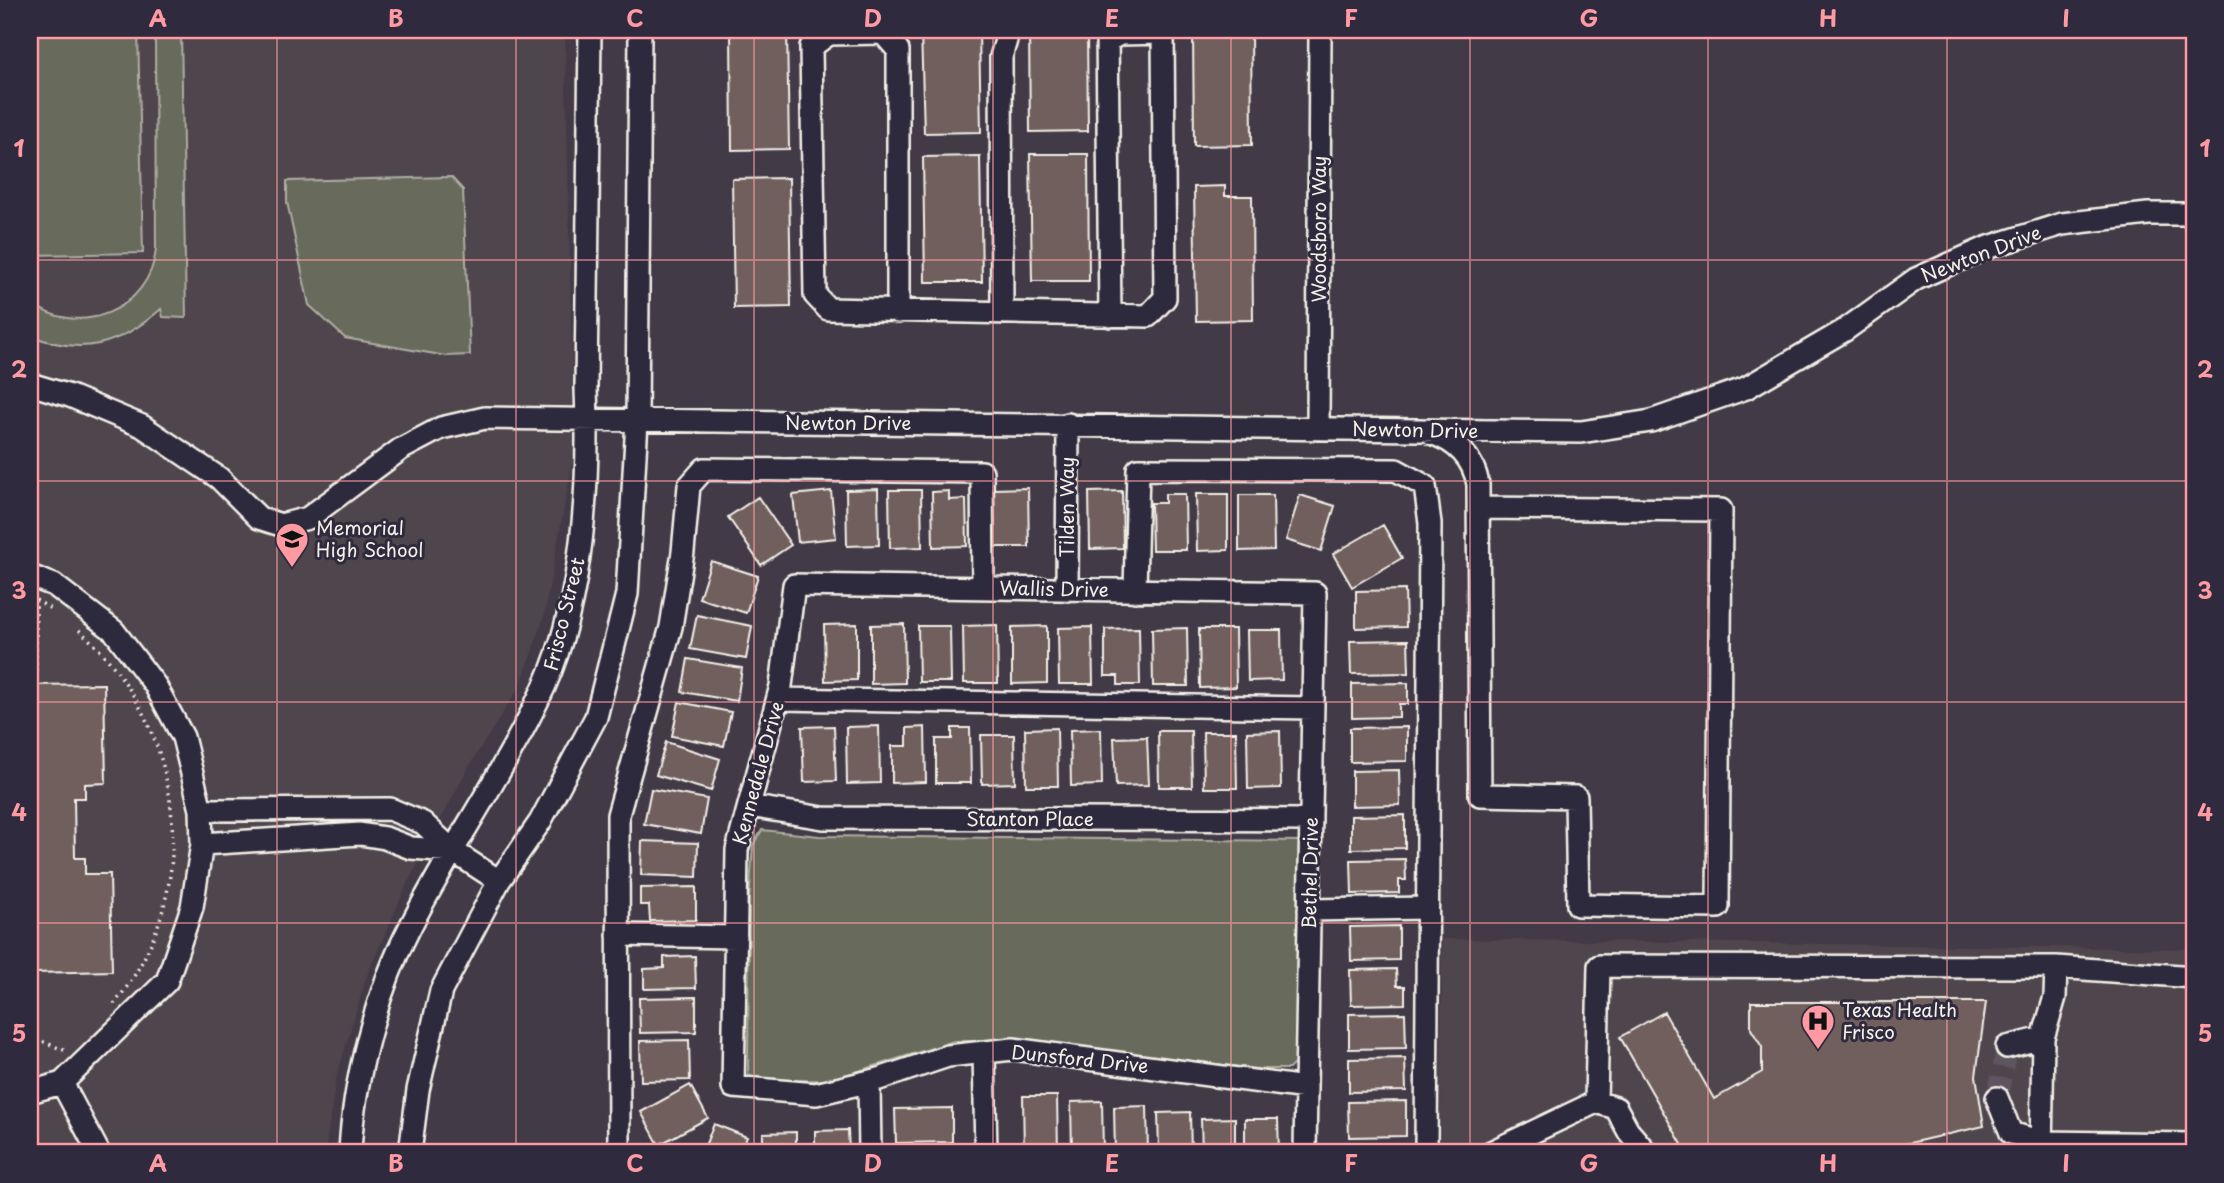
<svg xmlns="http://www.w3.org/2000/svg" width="2224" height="1183" font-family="'Playpen Sans',sans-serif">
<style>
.built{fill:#50454e}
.green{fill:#676a5c;stroke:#aeaea2;stroke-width:2}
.building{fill:#705f5d;stroke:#f4f1e8;stroke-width:2}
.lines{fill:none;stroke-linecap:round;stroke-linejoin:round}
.minor-tunnel{stroke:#5d555f;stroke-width:21;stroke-dasharray:21 10;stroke-linecap:butt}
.minor-casing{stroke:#f4f1e8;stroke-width:26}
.path{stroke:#f4f1e8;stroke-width:3.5;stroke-dasharray:2 5;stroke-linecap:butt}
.minor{stroke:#2f2a3d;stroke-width:21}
.grid{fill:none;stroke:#ff9aa2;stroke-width:2;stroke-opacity:0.55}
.labels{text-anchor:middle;stroke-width:6;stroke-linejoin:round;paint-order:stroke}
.street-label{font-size:19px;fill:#f4f1e8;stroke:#2f2a3d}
.poi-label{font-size:19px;fill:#f4f1e8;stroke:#2f2a3d;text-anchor:start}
.neatline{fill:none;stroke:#ff9aa2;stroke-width:2.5}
.grid-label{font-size:23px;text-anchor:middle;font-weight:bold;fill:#ff9aa2}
</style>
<rect width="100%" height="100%" fill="#423a47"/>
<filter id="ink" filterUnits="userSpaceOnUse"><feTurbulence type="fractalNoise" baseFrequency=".0143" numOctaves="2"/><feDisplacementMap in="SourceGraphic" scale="14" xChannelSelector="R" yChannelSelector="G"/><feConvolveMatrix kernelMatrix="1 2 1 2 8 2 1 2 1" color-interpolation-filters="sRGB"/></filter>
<g filter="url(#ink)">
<!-- built -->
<path class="built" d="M30,30H565L574,454L544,616L521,684L468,768L408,882L367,975L336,1079L325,1153H30Z
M1442,939L2194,949V1153H1440Z"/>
<!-- green -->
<path class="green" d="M30,30H138L143,253L30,255Z
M155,30H181L186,318L163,317L161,309C120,345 82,357 30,335V302C78,340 150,310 156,249Z
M451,177L463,190L470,355L446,356L345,338L309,305L287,202V181Z
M762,830L819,836L1300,841L1299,1059L1289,1069H1257L1030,1041H954L830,1080L766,1081L748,1075L749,901L753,845Z"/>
<!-- building -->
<path class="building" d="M731,30H787L789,149L732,150Z
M921,30H979L981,132L924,133Z
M1029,30H1087L1088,131L1030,132Z
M1193,30H1251L1252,145L1194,146Z
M1030,154H1088L1089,281H1032Z
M980,156L982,282H925L923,157Z
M789,178L791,307L734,308L732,179Z
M1225,186V196H1252L1253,320L1196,321L1194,187Z
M1028,488L1029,547H995L994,489Z
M878,489L879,545L847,546L846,490Z
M889,490H921L922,547L890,548Z
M831,491L836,538L798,542L793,495Z
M949,491V500L966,499L967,546L933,547L932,492Z
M1122,491L1123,548L1090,549L1089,492Z
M1165,494H1185L1186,550H1152L1151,503H1165Z
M1196,494H1228V550L1197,551Z
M1239,495H1273L1274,550L1239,551Z
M1300,495L1335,506L1321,551L1286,540Z
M758,497L791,545L761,565L728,517Z
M1383,525L1402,558L1352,587L1333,554Z
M711,561L758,576L746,613L699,598Z
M1405,590L1406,627L1356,628V591Z
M697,615L752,626L746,659L690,649Z
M857,624V680L825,681L824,625Z
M904,624L905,683L871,684V625Z
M997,625L998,683H964L963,626Z
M918,626H950L951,682H919Z
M1047,626V683L1012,684V627Z
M1092,627L1093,684H1059L1058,628Z
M1139,628L1140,685H1118V676H1105V629Z
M1187,628L1188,686H1153L1152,629Z
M1199,629H1235L1236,687L1200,688Z
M1247,630H1281L1282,680L1248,681Z
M1408,640L1409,673L1351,674L1350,641Z
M688,659L742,668L737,701L682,692Z
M30,674V685L104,684L106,783L85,784V798H74L75,858H85V874H110L112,971L35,973V986H30Z
M1408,683V704H1399V717L1352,718V684Z
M679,702L731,712L724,746L672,736Z
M834,726L836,781L804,782L802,727Z
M879,726L880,783L847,784L846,727Z
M925,727L926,782L892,783V746H907V728Z
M1407,727V761L1350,762V728Z
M952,728H970L971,783H936V739H952Z
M1057,728L1058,786H1026L1025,729Z
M1101,729L1102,785L1071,786L1070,730Z
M1158,731H1191L1192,787H1159Z
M1280,731L1281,788L1248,789L1247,732Z
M1203,732H1236L1237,788H1204Z
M981,735H1014L1015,783L982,784Z
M1147,737L1149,785L1116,786L1114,738Z
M666,742L720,759L711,791L656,775Z
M1399,770L1400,805L1352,806V771Z
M651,789L707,799L701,834L644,824Z
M1405,815V848L1351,849V816Z
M642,841L698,843L697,877L641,875Z
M1405,859L1406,880H1399V893L1352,894L1351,860Z
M696,887V920L650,921L649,905H640V888Z
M1399,926V960L1351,961L1350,927Z
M695,956L696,988L644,989V969L664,968V957Z
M1396,969L1397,986H1405V1004L1351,1005L1350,970Z
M696,997V1032L640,1033L639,998Z
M1751,1002H1986L1976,1076L1984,1126L1866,1153H1687L1620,1037L1664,1012L1714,1099L1762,1072V1047L1751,1029Z
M1405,1013L1406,1048L1349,1049V1014Z
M689,1040L690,1080L641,1081L640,1041Z
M1405,1058L1406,1091L1349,1092V1059Z
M690,1085L708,1118L659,1145L641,1112Z
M1023,1096H1057L1058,1153H1024Z
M1102,1101L1103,1153H1072L1071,1102Z
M1406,1101V1136L1349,1137L1348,1102Z
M1147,1106L1148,1153H1115L1114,1107Z
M952,1108V1142L896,1143L895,1109Z
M1190,1112L1191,1153H1159L1158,1113Z
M1235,1118V1153H1202L1201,1119Z
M1245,1119H1278L1279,1153H1245Z
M714,1124L747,1137L740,1153H702Z
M848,1130L849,1153H815V1131Z
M796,1132V1153H763V1133Z
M1348,1145H1405L1406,1153H1349Z"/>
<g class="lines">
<!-- minor-tunnel -->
<path class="minor-tunnel" d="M1997,1098L2007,1047"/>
<defs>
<path id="minor" d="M1107,30L1110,316
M1107,41L1120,34L1163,33
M898,312V50L883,33L829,34L811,47L815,295L828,309L1148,316L1165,298L1163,30
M1002,313L1001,57L1009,30
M30,384L70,396L142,426L219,478L259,518L281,525L308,518L401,449L441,428L485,418L1581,432L1651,421L1746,388L1845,330L1916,279L1986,248L2062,224L2148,214H2194
M1318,429L1320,30
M1431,433C1456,441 1473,457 1478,484L1480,795L1576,797L1578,905L1718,907L1721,510L1478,508
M30,576L54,585L114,631L155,685L183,737L201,810L202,844L192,907L167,981L62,1083L30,1092
M1067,590L1068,424
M1135,591L1138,469L1396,470L1425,486L1430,523L1426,1153
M778,699L1313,708
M749,806L823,818L1311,820
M201,810L390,809L423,823L453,851L499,881
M202,844L360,834L385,838L411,848L453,851
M1309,910L1427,908
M618,935L736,937
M2007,1047L2043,1038
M984,1052L986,1153
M869,1082L870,1153
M62,1083L99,1153
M1997,1098L2011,1133L2041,1142L2194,1144
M1596,1102L1599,966L2056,967
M350,1153C353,1083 376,993 409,929C451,846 506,770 545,685C583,600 590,481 586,389L590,30
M410,1153L418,1090L441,991L499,881L540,822L596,717L627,594L637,421L640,30
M619,1153L618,815L671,627L683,552L689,486L704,469L982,472L983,587
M1305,1153L1306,1088L1315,593L794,585L781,686L737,850L733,1087L816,1094L879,1079L948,1056L1013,1049L1306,1088
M1489,1153L1596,1102L1616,1108L1629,1132L1647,1153
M2041,1153L2043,1038L2055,997L2056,967L2194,977"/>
</defs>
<!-- minor casing -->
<use href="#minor" class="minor-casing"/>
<!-- path -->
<path class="path" d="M36,599V682
M36,600L51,609
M79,630C186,724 206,892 114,1004
M30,1048L44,1042L66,1051"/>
<!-- minor -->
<use href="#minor" class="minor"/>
</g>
</g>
<!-- grid -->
<path class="grid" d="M277,30V1153M516,30V1153M754,30V1153M993,30V1153M1231,30V1153M1470,30V1153M1708,30V1153M1947,30V1153M30,260H2194M30,481H2194M30,702H2194M30,923H2194"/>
<!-- icons -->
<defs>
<symbol id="school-pin" viewBox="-11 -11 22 30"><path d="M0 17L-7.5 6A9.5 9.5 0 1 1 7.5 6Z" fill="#ff9aa2" stroke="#2f2a3d"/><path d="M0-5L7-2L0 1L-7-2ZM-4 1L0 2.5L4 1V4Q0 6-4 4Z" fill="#111"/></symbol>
<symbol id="hospital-pin" viewBox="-11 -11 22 30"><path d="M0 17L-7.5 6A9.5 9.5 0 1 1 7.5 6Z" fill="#ff9aa2" stroke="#2f2a3d"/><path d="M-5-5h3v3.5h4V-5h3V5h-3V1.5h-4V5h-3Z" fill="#111"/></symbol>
</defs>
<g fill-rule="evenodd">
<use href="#school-pin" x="273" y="520" width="38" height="52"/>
<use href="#hospital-pin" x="1799" y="1002" width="38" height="52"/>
</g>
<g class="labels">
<!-- street labels -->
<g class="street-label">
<text transform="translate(1319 229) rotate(-90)" y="7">Woodsboro Way</text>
<text transform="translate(1981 254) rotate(-21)" y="7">Newton Drive</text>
<text x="848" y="430">Newton Drive</text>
<text transform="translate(1415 430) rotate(1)" y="7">Newton Drive</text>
<text transform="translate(1067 507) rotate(-90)" y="7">Tilden Way</text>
<text transform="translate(1054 589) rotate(1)" y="7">Wallis Drive</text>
<text transform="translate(564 614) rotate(-76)" y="7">Frisco Street</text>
<text transform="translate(758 773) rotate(-75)" y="7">Kennedale Drive</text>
<text x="1030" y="826">Stanton Place</text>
<text transform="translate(1310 873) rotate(-89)" y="7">Bethel Drive</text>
<text transform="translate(1080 1059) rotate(6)" y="7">Dunsford Drive</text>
</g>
<!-- poi labels -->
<g class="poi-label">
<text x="316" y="535">Memorial<tspan x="316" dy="22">High School</tspan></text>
<text x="1842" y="1017">Texas Health<tspan x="1842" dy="22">Frisco</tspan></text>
</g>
</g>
<!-- margin -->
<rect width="2224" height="1183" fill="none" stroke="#2f2a3d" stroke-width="77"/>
<rect x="38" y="38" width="2148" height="1106" class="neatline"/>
<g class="grid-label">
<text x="158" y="27">A</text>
<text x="396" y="27">B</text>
<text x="635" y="27">C</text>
<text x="873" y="27">D</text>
<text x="1112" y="27">E</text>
<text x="1351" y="27">F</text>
<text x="1589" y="27">G</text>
<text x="1828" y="27">H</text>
<text x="2066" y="27">I</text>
<text x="19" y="157">1</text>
<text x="2205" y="157">1</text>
<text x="19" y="378">2</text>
<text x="2205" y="378">2</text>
<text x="19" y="599">3</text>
<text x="2205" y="599">3</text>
<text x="19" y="821">4</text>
<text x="2205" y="821">4</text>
<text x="19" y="1042">5</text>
<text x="2205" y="1042">5</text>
<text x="158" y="1172">A</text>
<text x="396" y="1172">B</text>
<text x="635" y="1172">C</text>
<text x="873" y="1172">D</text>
<text x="1112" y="1172">E</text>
<text x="1351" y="1172">F</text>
<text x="1589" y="1172">G</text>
<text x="1828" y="1172">H</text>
<text x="2066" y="1172">I</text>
</g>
</svg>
